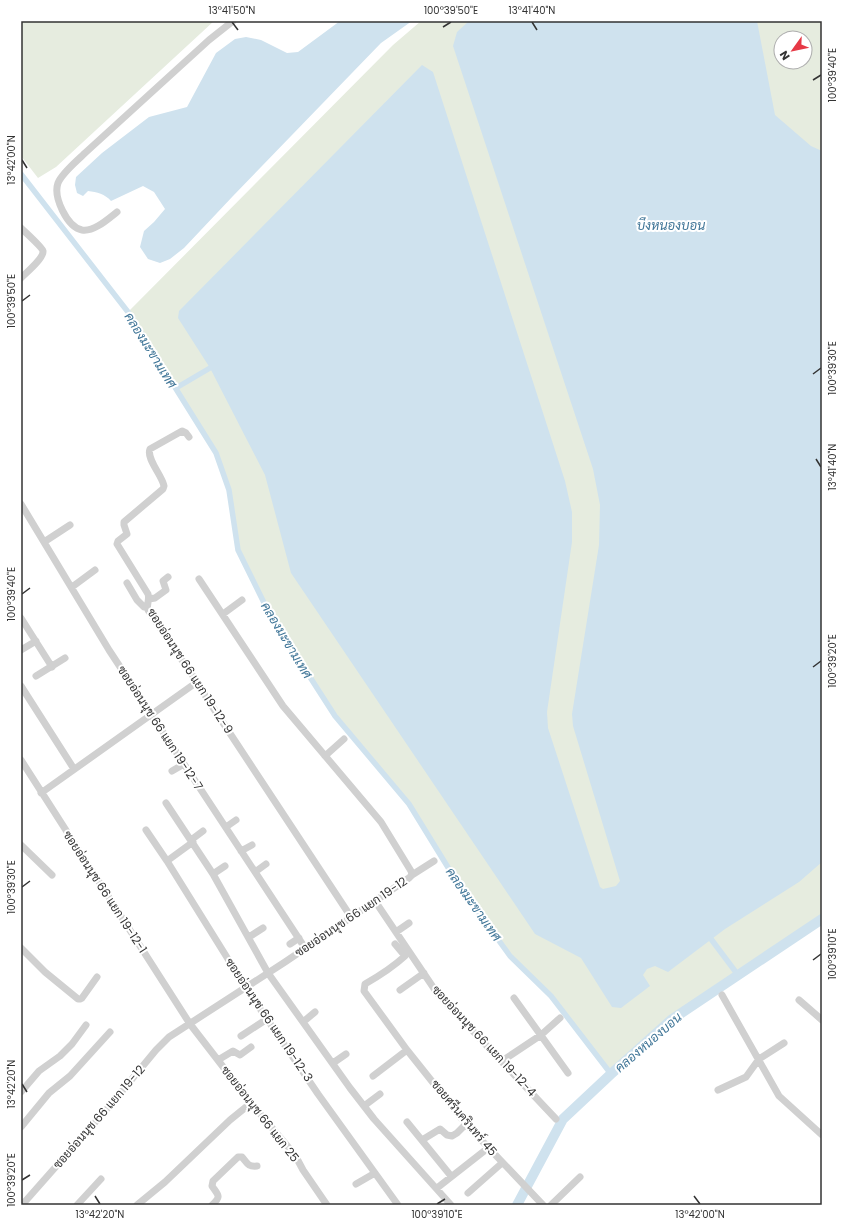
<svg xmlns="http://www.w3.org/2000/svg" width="843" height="1226" font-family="Poppins,Sarabun,sans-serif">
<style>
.green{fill:#e6ecdf;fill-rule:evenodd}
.water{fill:#cfe2ee}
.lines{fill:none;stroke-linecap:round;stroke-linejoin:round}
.canal{stroke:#cfe2ee;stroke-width:5.5}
.river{stroke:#cfe2ee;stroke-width:10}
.minor{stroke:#d0d0d0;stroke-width:7}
.ticks{fill:none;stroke:#333;stroke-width:1.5}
.labels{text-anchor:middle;stroke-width:4;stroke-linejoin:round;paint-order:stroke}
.street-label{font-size:12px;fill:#333;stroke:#fff}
.water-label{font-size:13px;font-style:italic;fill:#3f7597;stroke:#fff}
.neatline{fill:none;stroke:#333;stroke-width:1.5}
.ticks-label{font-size:10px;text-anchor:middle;fill:#333}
</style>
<rect width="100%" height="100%" fill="#fff"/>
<!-- green -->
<path class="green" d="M21,21H214L56,167L38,178L21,156Z
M421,21H822V919L671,1020L611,1074L551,996L510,956L460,887L409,804L335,716L270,615L238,550L229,490L216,453L128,312L393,45ZM781,38H805V62H781Z"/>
<!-- water -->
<path class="water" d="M340,21H412L381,43L233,196L184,248L170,259L160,263L148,259L140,247L144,231L154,222L165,209L154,192L143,186L111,201C105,194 97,192 88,191L83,196L77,193L75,185L76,177L102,153L149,117L187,107L216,53L235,39L246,37L261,40L287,53L298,52Z
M469,21H757L775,115L811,146L822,151V862L799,882L725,929L668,972L655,966L647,969L643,975L650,986L621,1008L612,1007L581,958L535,934L291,573L265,475L210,368L178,318L179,311L422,65L433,72L565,481L572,512V542L547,712L548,728L600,887L603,889L616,886L620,881L573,726L572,714L599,545L600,505L593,469L453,46L457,32Z"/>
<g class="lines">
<!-- canal -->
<path class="canal" d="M21,174L128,312L216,453L229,490L238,550L270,615L335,716L409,804L460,887L510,956L551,996L611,1074
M176,388L210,368
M711,939L738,975"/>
<!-- river -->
<path class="river" d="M517,1205L563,1119L611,1074L671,1020L822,919"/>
<!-- minor -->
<path class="minor" d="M117,212C108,219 94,232 82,230C67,227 53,197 58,183C62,173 77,161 85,153L209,40L233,21
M21,228C25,232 42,247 43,251C44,258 26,273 21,278
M189,437L186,433L182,431L150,449C146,459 162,475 164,486L163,489L124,522V525L127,534L118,541L117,544L148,594C150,600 146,605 148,610L197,682L208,700L351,917
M21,504L109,650L305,948
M44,542L70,525
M127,583L137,600L144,607L147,606
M72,587L95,570
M149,599L155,598L166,590L163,581L168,577
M223,614L242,600
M21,618L52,667
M21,650L36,641
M36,676L65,658
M21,686L74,769
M325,756L344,739
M21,760L190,1024L251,1103L295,1155L303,1170L327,1205
M172,771L184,764
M41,793L197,682
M166,803L213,874L268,973L350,1088L374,1119L451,1205
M226,827L236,820
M146,830L167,861L246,988L318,1094L398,1205
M191,840L203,831
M21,845L52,875
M241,851L252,845
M167,861L193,842
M255,872L266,864
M213,874L225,866
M412,875L434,861
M375,901L437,993L556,1119
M396,932L409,923
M249,937L263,928
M290,944L299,938
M395,944L405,956C393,967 379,976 365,984L364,991L407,1050L466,1124L543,1205
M21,948L45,972L78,999H80L82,998L97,977
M400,990L424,973
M722,995L779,1096L822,1135
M514,998L568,1073
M799,1000L822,1020
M303,1022L315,1012
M241,1036L267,1019
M218,1060L233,1051L240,1055L251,1047
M502,1061L541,1035L560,1018
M333,1063L346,1054
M373,1076L407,1050
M718,1090L746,1077L759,1059L784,1043
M21,1092L39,1071L60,1056L72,1044L86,1025
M364,1106L380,1094
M407,1122L451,1176
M21,1127L49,1093L70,1076L110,1032
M422,1140L440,1129L447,1135L452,1136L457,1133L466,1124
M356,1184L375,1173
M437,1188L488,1148
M468,1193L502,1163
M22,1205L113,1102L156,1050L169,1037L285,962L409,878L412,875L411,871L381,822L283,706L199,579
M77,1205L101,1179
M137,1205L165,1182L230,1120L251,1103
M212,1205C222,1196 218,1195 212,1186L213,1181L238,1157H242C247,1163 248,1167 257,1166
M551,1205L580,1177"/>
</g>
<!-- ticks -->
<path class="ticks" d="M232,22L238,30M532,22L537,30M443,27L451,22M813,80L821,75M22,160L27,168M22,301L30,295M813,374L821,368M816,459L821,467M22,594L30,588M813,667L821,661M22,887L30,881M813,960L821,954M22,1084L27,1092M22,1180L30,1175M95,1196L100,1204M694,1196L700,1204M437,1204L445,1199"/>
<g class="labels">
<!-- street labels -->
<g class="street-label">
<text transform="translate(190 671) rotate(57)" y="4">ซอยอ่อนนุช 66 แยก 19-12-9</text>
<text transform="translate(160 728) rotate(57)" y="4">ซอยอ่อนนุช 66 แยก 19-12-7</text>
<text transform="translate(105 892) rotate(57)" y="4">ซอยอ่อนนุช 66 แยก 19-12-1</text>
<text transform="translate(351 917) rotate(-34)" y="4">ซอยอ่อนนุช 66 แยก 19-12</text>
<text transform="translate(269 1020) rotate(56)" y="4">ซอยอ่อนนุช 66 แยก 19-12-3</text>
<text transform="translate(484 1041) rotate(47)" y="4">ซอยอ่อนนุช 66 แยก 19-12-4</text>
<text transform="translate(260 1114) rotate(52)" y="4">ซอยอ่อนนุช 66 แยก 25</text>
<text transform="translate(99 1117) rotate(-49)" y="4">ซอยอ่อนนุช 66 แยก 19-12</text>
<text transform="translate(464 1118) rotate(50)" y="4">ซอยศรีนครินทร์ 45</text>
</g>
<!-- water labels -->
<g class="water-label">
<text x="671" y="230">บึงหนองบอน</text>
<text transform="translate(151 350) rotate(58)" y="5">คลองมะขามเทศ</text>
<text transform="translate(287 640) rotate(59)" y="5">คลองมะขามเทศ</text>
<text transform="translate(474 904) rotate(55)" y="5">คลองมะขามเทศ</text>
<text transform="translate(648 1042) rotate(-41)" y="5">คลองหนองบอน</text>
</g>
</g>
<!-- border -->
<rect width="843" height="1226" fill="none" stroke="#ffffff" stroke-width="44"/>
<!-- north arrow -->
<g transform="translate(793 50) rotate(237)"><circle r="19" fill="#ffffff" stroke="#adadad"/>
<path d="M0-3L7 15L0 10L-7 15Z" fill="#e63946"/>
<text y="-6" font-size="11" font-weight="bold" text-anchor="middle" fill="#333333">N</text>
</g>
<rect x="22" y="22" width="799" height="1182" class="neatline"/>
<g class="ticks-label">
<text x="232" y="14">13°41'50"N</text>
<text x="451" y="14">100°39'50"E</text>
<text x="532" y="14">13°41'40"N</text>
<text transform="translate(832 75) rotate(-90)" y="4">100°39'40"E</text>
<text transform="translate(11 160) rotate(-90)" y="4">13°42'00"N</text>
<text transform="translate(11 301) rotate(-90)" y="4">100°39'50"E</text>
<text transform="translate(832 368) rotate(-90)" y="4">100°39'30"E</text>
<text transform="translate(832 467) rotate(-90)" y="4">13°41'40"N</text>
<text transform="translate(11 594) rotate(-90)" y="4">100°39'40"E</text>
<text transform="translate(832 661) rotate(-90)" y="4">100°39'20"E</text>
<text transform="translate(11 887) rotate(-90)" y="4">100°39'30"E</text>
<text transform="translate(832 954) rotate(-90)" y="4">100°39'10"E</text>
<text transform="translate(11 1084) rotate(-90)" y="4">13°42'20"N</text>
<text transform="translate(11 1180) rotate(-90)" y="4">100°39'20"E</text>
<text x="100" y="1218">13°42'20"N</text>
<text x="437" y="1218">100°39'10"E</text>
<text x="700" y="1218">13°42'00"N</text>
</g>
</svg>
